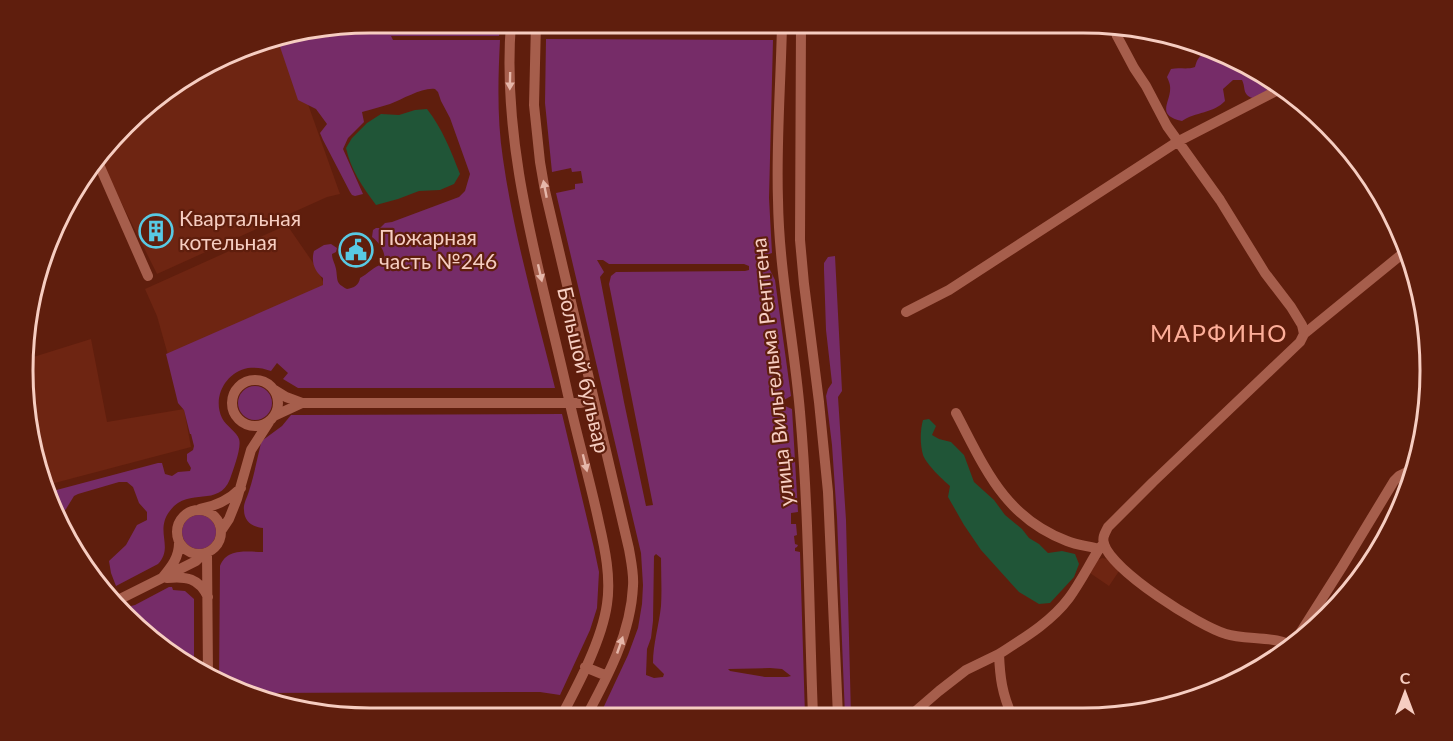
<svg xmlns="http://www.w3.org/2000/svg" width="1453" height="741" font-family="Lato,sans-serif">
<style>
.built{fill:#6e2512}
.green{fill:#762c68;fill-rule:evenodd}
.water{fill:#205537}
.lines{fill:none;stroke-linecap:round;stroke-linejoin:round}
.minor{stroke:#a65e4c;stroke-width:10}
.oneway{fill:#e6b7aa}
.labels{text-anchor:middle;stroke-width:4.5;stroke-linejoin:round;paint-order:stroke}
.poi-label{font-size:21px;fill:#f6cdc1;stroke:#5f1e0d;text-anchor:start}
.street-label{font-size:21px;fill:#f6cdc1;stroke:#5f1e0d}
.quarter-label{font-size:24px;letter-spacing:1.5px;fill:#fdae99;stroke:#5f1e0d}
.rim{fill:none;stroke:#f6cdc1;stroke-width:3}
</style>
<rect width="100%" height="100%" fill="#5f1e0d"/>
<!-- built -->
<path class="built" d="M284,37L340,194L327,197L157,274L99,158L158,95L258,41Z
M287,225L316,267L326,288L168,355L157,316L145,289Z
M91,339L107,422L184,409L191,447L47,485L26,416L27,359Z
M1102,558L1107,559L1119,571L1109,586L1090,573L1098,560Z"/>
<!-- green -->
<path class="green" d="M371,23H396L391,24V32H500L499,36H391L393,40H500C498,80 497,120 503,159C514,236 536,312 555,388H298L283,379L288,373L277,363L271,371C263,368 256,367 248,368C226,372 212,397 222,418C226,426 237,432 239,439C242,447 233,470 230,479C218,509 188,485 169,512C155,532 174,547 158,564L116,586L111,573L109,561L126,545L137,525L147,520V512L139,503L133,487L127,482H119L78,494L74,496L66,509L61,514H55L49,492L158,463H162L165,474L172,476L178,472L190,471L191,468L187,461V454L193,450L194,446L191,434H190L184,410L178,403L166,354L323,285V278C314,271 311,261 314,251L324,245L331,244L337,248L336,252L332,254C332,260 335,263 336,269C338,280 335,283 347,289C354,288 359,285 360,278C368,274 374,266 383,264C388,255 380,243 372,237L373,230L376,228H380L385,223L392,222L459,197L465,191L470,174L450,118L441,101L438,92L435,89C423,87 403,99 390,104C381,107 372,109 362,112L364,122L348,138L343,149L363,194L355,196L352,195L350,192L323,140L320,133L327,124L316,109L298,100L277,38Z
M546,39L773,40L769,198L772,253L766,255V262L775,280L791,396L784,400L785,406L792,409L798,512L791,513V524H796L797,535L794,536L795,544L798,545L797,547L795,548V551L800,552L805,716L599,717L628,655L638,628L642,604L643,585L641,553L556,193L575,189V184L583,183L581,171L572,172L571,168L552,172L545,103ZM597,260H603L609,264H744L749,266V270L745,271L616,272L611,276L609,284L653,505L646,506L624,402L600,277L604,272ZM656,554L661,558C661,574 662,590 661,606C659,625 653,644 653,663L664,674L663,677L654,678L646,675L647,649L651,638L653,621L654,556ZM770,668L782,669L791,676L787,677H765L730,671L728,669Z
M1209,51L1236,58L1274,87L1253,98C1242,95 1246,88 1242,80H1233L1223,89L1225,101C1214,113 1195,112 1182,121C1154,115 1172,102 1170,86C1170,84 1168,79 1167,77L1171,69C1180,67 1186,70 1195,67C1197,59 1200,54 1209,51Z
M835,256L842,391L838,397L846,520L851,716H845L837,518L832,445L826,396L828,389L832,383L826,330L824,270V263L828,257Z
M238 403a17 17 0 1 1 34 0a17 17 0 1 1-34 0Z
M562,414L594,548L599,572L597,608L590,630L560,695L540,692L254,693L239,689V685L219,683L220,566C227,548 247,552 263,552V528C253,527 244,522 244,510C243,504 247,498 249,491C254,476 257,459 261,443L263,440L282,426L291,415H299Z
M182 532a17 17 0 1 1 34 0a17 17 0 1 1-34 0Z
M169,587H172L173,590L185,591L194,599V667L125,617L119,609L135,605Z"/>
<!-- water -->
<path class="water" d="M427,109C442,128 451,151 460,174L454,184L440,190L419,191L398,199L376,205C362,186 351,170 346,148L352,138L367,123L381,114L399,115L415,110Z
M929,419L936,426L932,435L939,439L951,442L964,455L974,482L994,500L1005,515L1022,529L1029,538L1039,544L1048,553L1062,551L1075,554L1079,564L1074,577L1050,603L1039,604L1019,592L981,550L964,525L948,497L950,486C942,479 927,465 923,455C920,445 920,430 923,420Z"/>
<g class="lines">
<!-- minor -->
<path class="minor" d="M511,23C501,149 541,273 568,395C577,437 590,480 599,523C605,549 611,577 607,604C602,640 578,685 561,717
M536,23L534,105L540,162L545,191L629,549C631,561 634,574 633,586C631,633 608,676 586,717
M782,23C781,82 776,141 778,200C779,272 794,341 800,412C809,513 809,615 813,716
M801,23L800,240L804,284L819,402L828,492L838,716
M1114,26L1117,36L1134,68L1146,86L1167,126L1220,200L1265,273L1291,307L1302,325L1304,334
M535,27H782
M97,160L148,276
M906,312L949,290L1177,142L1278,90
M232 403a23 23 0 1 1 46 0a23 23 0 1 1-46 0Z
M273,389L286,397L302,403
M956,413C985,468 1004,517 1067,541C1077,545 1088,546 1099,549
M274,416L302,403H580L594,400
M200,509C217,506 229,500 241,488
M177 532a22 22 0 1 1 44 0a22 22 0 1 1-44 0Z
M221,531L229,519L237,499L251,450L269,422
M207,553L208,676
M163,577C172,566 179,557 179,543
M167,578C186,576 199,578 208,597
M114,602L196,561L203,554
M1292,646L1342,567L1394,481L1399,476L1409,471
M1293,647C1281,636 1244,640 1226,634C1199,626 1112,571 1104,544C1102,537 1105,533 1108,527L1153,482L1300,342L1304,334L1407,250
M585,667L607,676
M910,716L939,691L966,670L999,654
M1012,716C1002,693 1000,678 999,654C1024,638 1051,622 1069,598C1080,583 1089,565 1099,549L1104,543"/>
</g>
<!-- one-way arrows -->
<defs><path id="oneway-solid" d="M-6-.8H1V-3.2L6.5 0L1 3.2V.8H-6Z" transform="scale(1.5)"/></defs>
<g class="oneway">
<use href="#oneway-solid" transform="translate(510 81) rotate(91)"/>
<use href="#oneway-solid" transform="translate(545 189) rotate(-101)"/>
<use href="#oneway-solid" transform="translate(540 273) rotate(77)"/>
<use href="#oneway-solid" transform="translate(585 463) rotate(76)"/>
<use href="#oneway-solid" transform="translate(620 645) rotate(-71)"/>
</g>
<!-- icons -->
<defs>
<symbol id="building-ring" viewBox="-11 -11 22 22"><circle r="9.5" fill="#5f1e0d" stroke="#58c9e3" stroke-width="1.5"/><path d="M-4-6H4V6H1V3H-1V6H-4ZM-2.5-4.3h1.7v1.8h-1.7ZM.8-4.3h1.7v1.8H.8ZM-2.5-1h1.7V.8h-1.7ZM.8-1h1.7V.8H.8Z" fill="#58c9e3"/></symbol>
<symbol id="civic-ring" viewBox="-11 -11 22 22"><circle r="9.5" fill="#5f1e0d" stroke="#58c9e3" stroke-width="1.5"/><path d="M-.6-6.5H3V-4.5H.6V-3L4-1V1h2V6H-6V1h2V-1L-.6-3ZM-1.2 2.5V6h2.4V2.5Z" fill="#58c9e3"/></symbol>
</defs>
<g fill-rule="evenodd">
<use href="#building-ring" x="137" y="212" width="38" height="38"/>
<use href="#civic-ring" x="337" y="231" width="38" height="38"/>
</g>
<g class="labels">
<!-- poi labels -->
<g class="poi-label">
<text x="179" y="226">Квартальная<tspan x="179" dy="24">котельная</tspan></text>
<text x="379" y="245">Пожарная<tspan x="379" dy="24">часть №246</tspan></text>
</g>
<!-- street labels -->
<g class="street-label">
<text transform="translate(583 370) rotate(77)" y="7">Большой бульвар</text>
<text transform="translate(773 372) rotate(-96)" y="7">улица Вильгельма Рентгена</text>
</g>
<!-- quarter labels -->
<g class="quarter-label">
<text x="1219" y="342">МАРФИНО</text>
</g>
</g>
<!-- crop -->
<path d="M0 0H1453V741H0ZM370 33H1083A337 337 0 0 1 1420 370V371A337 337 0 0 1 1083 708H370A337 337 0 0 1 33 371V370A337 337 0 0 1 370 33Z" fill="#5f1e0d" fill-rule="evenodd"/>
<path class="rim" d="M370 33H1083A337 337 0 0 1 1420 370V371A337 337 0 0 1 1083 708H370A337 337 0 0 1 33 371V370A337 337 0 0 1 370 33Z"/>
<!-- north arrow -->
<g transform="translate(1405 693)" stroke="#5f1e0d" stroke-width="4.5" paint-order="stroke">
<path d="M0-4.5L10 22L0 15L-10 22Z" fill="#f6cdc1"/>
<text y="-9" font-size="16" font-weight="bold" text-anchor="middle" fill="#f6cdc1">С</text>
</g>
</svg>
